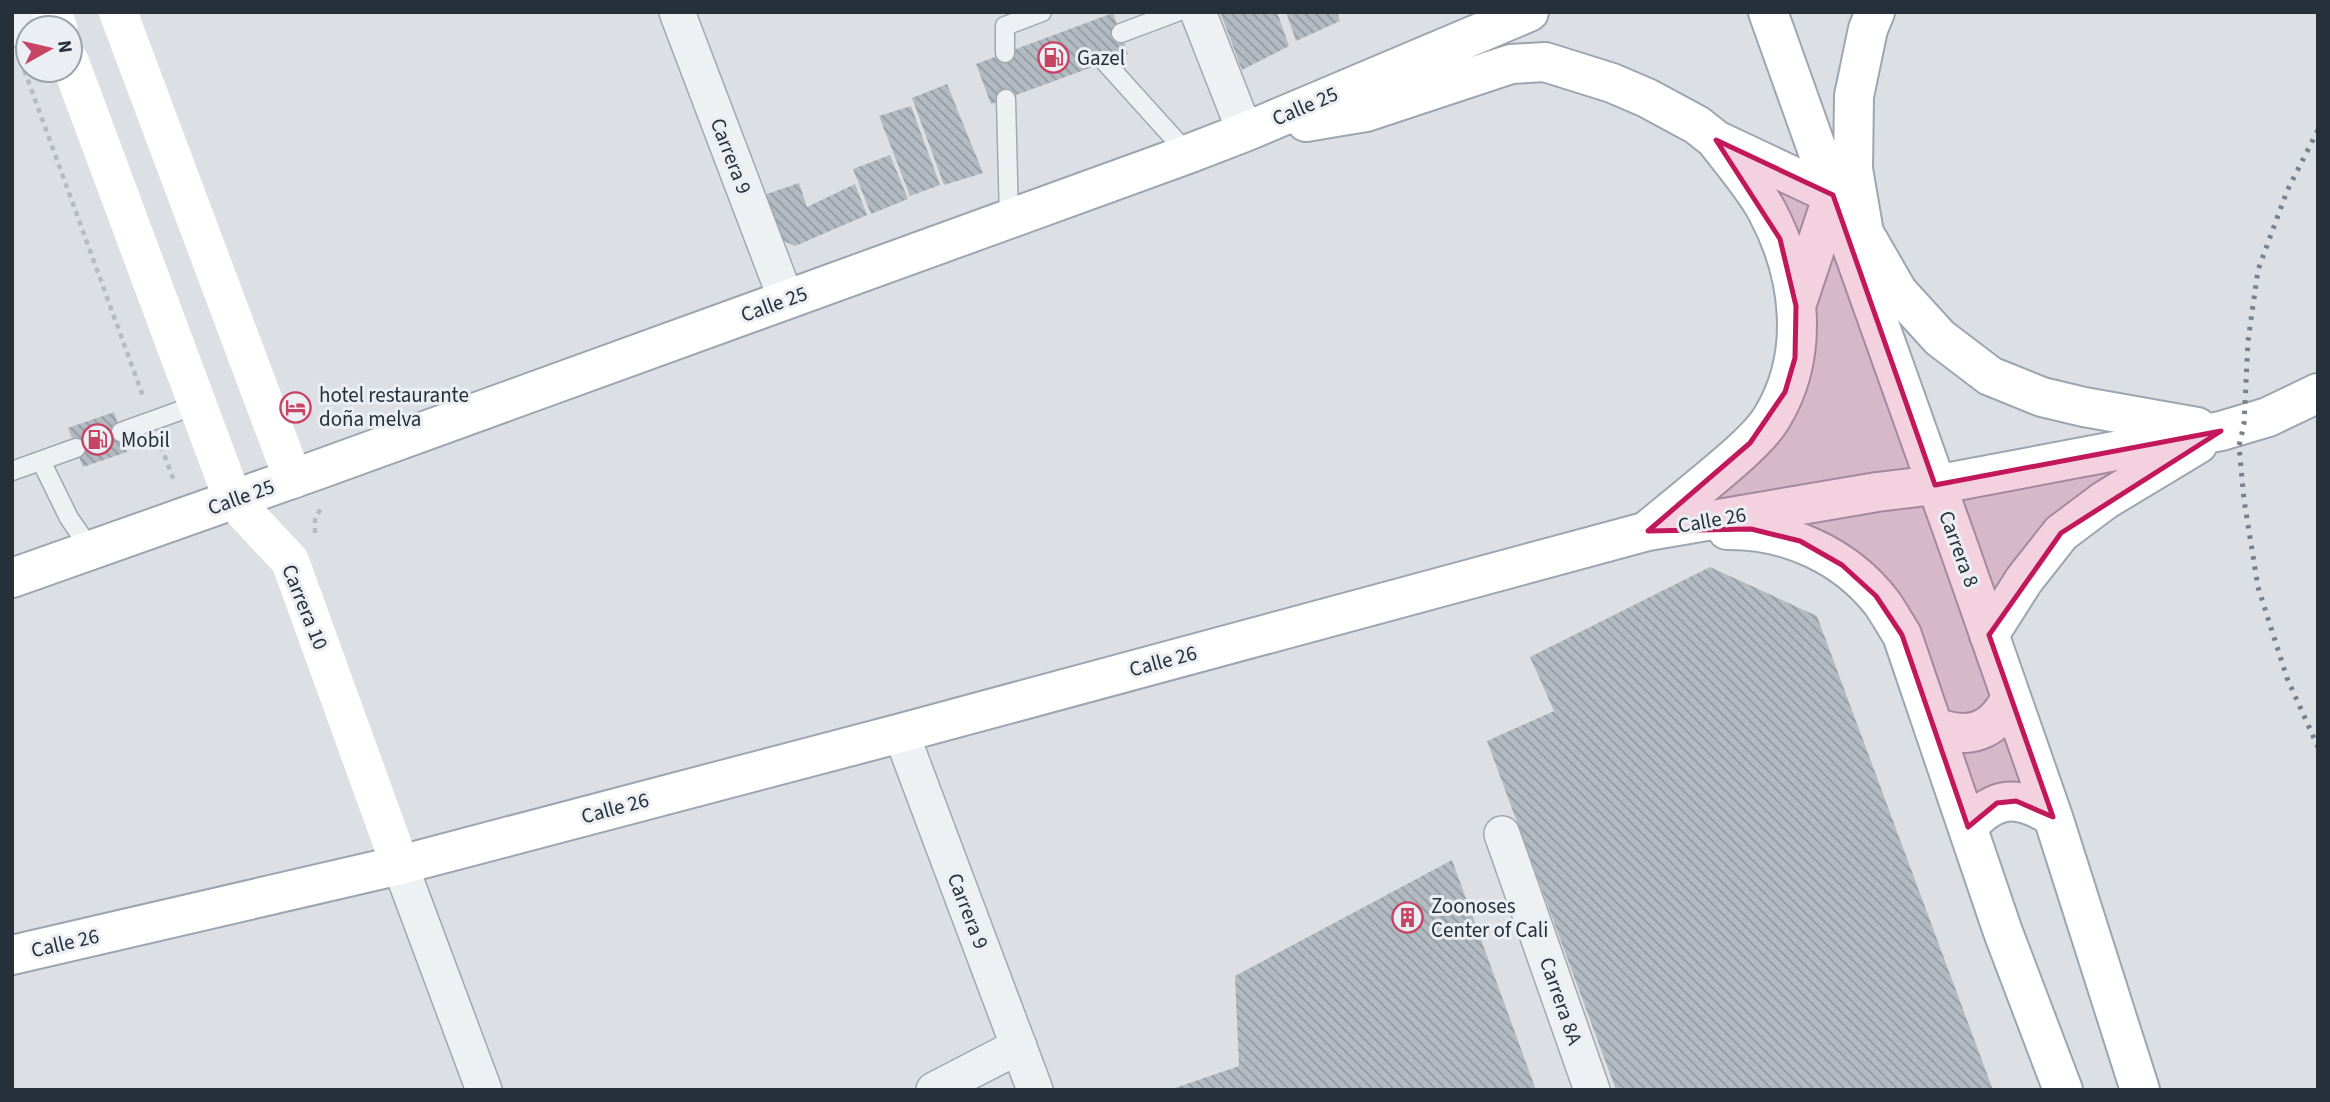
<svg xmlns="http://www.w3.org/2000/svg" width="2330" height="1102" font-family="'Source Sans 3',sans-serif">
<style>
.building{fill:url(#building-back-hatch)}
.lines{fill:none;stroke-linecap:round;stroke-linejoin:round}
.lane-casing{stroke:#a2a8af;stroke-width:21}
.street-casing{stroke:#a2a8af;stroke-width:38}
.primary-casing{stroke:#9ca6b1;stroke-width:42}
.path{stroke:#b6bbc0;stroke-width:4.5;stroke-dasharray:5 5;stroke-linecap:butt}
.lane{stroke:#eef1f4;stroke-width:18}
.street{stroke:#eef1f4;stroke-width:35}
.secondary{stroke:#fff;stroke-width:38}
.primary{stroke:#fff;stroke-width:38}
.rail{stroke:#76818e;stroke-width:5;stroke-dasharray:3.5 7;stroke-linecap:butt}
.marked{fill:#c2185b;fill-opacity:0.2;stroke:#c2185b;stroke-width:5;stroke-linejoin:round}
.labels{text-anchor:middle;stroke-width:6;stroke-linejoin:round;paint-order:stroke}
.poi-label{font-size:21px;fill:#26303b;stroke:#ebeff3;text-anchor:start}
.street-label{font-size:21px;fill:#26303b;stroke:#ebeff3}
</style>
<defs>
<pattern id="building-back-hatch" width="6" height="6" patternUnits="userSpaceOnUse" patternTransform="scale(1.75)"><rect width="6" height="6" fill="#b3bac2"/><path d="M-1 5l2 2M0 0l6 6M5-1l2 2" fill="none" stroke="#91989f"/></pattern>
</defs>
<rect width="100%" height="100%" fill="#dce0e5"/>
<!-- building -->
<path class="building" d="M1220,12H1277L1289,46L1242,70Z
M1286,12H1337L1340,21L1296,41Z
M1113,13L1128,54L991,104L976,64Z
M947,84L983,173L944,185L912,98Z
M911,106L940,185L910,196L879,116Z
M890,155L908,199L871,214L853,169Z
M799,183L807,207L855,184L867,215L795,246L779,239L764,195Z
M114,412L127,452L83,467L68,428Z
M1710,567L1817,616L1993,1090H1616L1487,741L1554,711L1530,657Z
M1452,860L1536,1090H1169L1239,1066L1235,976Z"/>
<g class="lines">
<defs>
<path id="lane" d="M1121,33L1177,12
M1005,53V26L1042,12
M1105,62L1188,154
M1006,99L1009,220
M121,432L196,405
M41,461L69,518L91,550
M12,471L76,448"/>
<path id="street" d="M677,12L786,299
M1198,12L1245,132
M12,29L52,14
M901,733L1035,1090
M1502,834L1592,1090
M400,865L484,1090
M934,1090L1019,1046"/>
<path id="primary" d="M1768,12L1959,548L2053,817L2140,1090
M1875,12L1868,29L1854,96L1853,169L1864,233L1898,292L1940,338L1990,376L2042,397L2084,407L2197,427
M1306,122L1366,112L1511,64L1545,62L1612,83L1647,98L1697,125L1716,140L1833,195L1796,306
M1649,529C1679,504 1710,480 1739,454C1750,444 1763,432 1771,419C1811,355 1801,275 1767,211C1754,187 1734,164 1717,142
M1727,530C1786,529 1845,555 1882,603C1889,613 1895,624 1902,635L2003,932L2063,1090
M12,578L320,469L1188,154L1245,132L1529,12
M1989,635L2024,580L2061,533L2105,500L2198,444
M1933,726C1968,741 1995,732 2011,697
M1968,827C1995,795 2018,795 2053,817
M12,955L400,865L901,733L1648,531L1877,492L1935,485L2221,431L2268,417L2318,393"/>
</defs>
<!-- lane casing -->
<use href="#lane" class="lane-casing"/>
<!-- street casing -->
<use href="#street" class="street-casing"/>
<!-- primary casing -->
<use href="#primary" class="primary-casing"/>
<!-- path -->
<path class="path" d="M21,61L144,399
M161,446L174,481
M315,533V518L321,509"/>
<!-- lane -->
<use href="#lane" class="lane"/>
<!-- street -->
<use href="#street" class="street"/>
<!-- secondary -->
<path class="secondary" d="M52,12L58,28
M118,12L293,479
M70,62L233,500L290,561L400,865"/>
<!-- primary -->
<use href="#primary" class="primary"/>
<!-- rail -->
<path class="rail" d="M2318,130L2287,191L2258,270L2248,341L2244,424L2239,446L2244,500L2258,587L2287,678L2318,747"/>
</g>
<!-- marked area -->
<path class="marked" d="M1716,140L1833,195L1935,485L2221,431L2061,533L1989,635L2053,817L2016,801L1997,803L1968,827L1902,635L1876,596L1842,565L1800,541L1751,529L1648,531L1750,443L1785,392L1795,358L1796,306L1780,239Z"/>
<!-- icons -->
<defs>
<symbol id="fuel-ring" viewBox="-11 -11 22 22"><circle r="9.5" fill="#ebeff3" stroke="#c74464" stroke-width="1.5"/><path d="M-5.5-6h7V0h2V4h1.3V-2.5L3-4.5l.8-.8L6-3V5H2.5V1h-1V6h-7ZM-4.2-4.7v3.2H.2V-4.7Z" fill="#c74464"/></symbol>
<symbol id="hotel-ring" viewBox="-11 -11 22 22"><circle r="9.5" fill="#ebeff3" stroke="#c74464" stroke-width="1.5"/><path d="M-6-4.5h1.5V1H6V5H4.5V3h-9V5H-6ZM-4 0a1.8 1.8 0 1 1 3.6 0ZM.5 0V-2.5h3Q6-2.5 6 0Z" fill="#c74464"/></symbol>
<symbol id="building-ring" viewBox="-11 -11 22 22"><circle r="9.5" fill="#ebeff3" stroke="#c74464" stroke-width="1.5"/><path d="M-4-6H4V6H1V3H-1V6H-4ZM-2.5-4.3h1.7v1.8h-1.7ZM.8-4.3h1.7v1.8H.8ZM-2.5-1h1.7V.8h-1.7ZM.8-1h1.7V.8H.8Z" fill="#c74464"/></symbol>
</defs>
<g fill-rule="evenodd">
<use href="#fuel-ring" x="1036" y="40" width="35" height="35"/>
<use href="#hotel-ring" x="278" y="390" width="35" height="35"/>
<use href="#fuel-ring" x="80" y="422" width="35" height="35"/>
<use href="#building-ring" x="1390" y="900" width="35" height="35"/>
</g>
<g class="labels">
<!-- poi labels -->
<g class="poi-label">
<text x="1077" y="65">Gazel</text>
<text x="319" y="402">hotel restaurante<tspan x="319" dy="24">doña melva</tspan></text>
<text x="121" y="447">Mobil</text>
<text x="1431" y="913">Zoonoses<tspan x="1431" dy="24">Center of Cali</tspan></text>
</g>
<!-- street labels -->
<g class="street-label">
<text transform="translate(1305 106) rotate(-23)" y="7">Calle 25</text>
<text transform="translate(731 156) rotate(69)" y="7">Carrera 9</text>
<text transform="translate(774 304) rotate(-20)" y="7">Calle 25</text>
<text transform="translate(241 497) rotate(-20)" y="7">Calle 25</text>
<text transform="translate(1712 520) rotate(-10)" y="7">Calle 26</text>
<text transform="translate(1959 549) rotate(70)" y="7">Carrera 8</text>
<text transform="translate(305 607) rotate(68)" y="7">Carrera 10</text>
<text transform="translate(1163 661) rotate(-15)" y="7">Calle 26</text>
<text transform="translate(615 808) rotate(-15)" y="7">Calle 26</text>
<text transform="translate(968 911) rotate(69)" y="7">Carrera 9</text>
<text transform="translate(65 943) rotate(-13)" y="7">Calle 26</text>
<text transform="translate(1561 1001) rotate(71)" y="7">Carrera 8A</text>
</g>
</g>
<!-- border -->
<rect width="2330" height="1102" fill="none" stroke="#26303b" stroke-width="28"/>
<!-- north arrow -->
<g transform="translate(49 49) rotate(82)"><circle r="33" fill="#ebeff3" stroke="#9ca3a9" stroke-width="2"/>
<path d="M0-5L12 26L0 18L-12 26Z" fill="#c74464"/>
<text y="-10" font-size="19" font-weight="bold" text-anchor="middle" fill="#26303b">N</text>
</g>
</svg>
